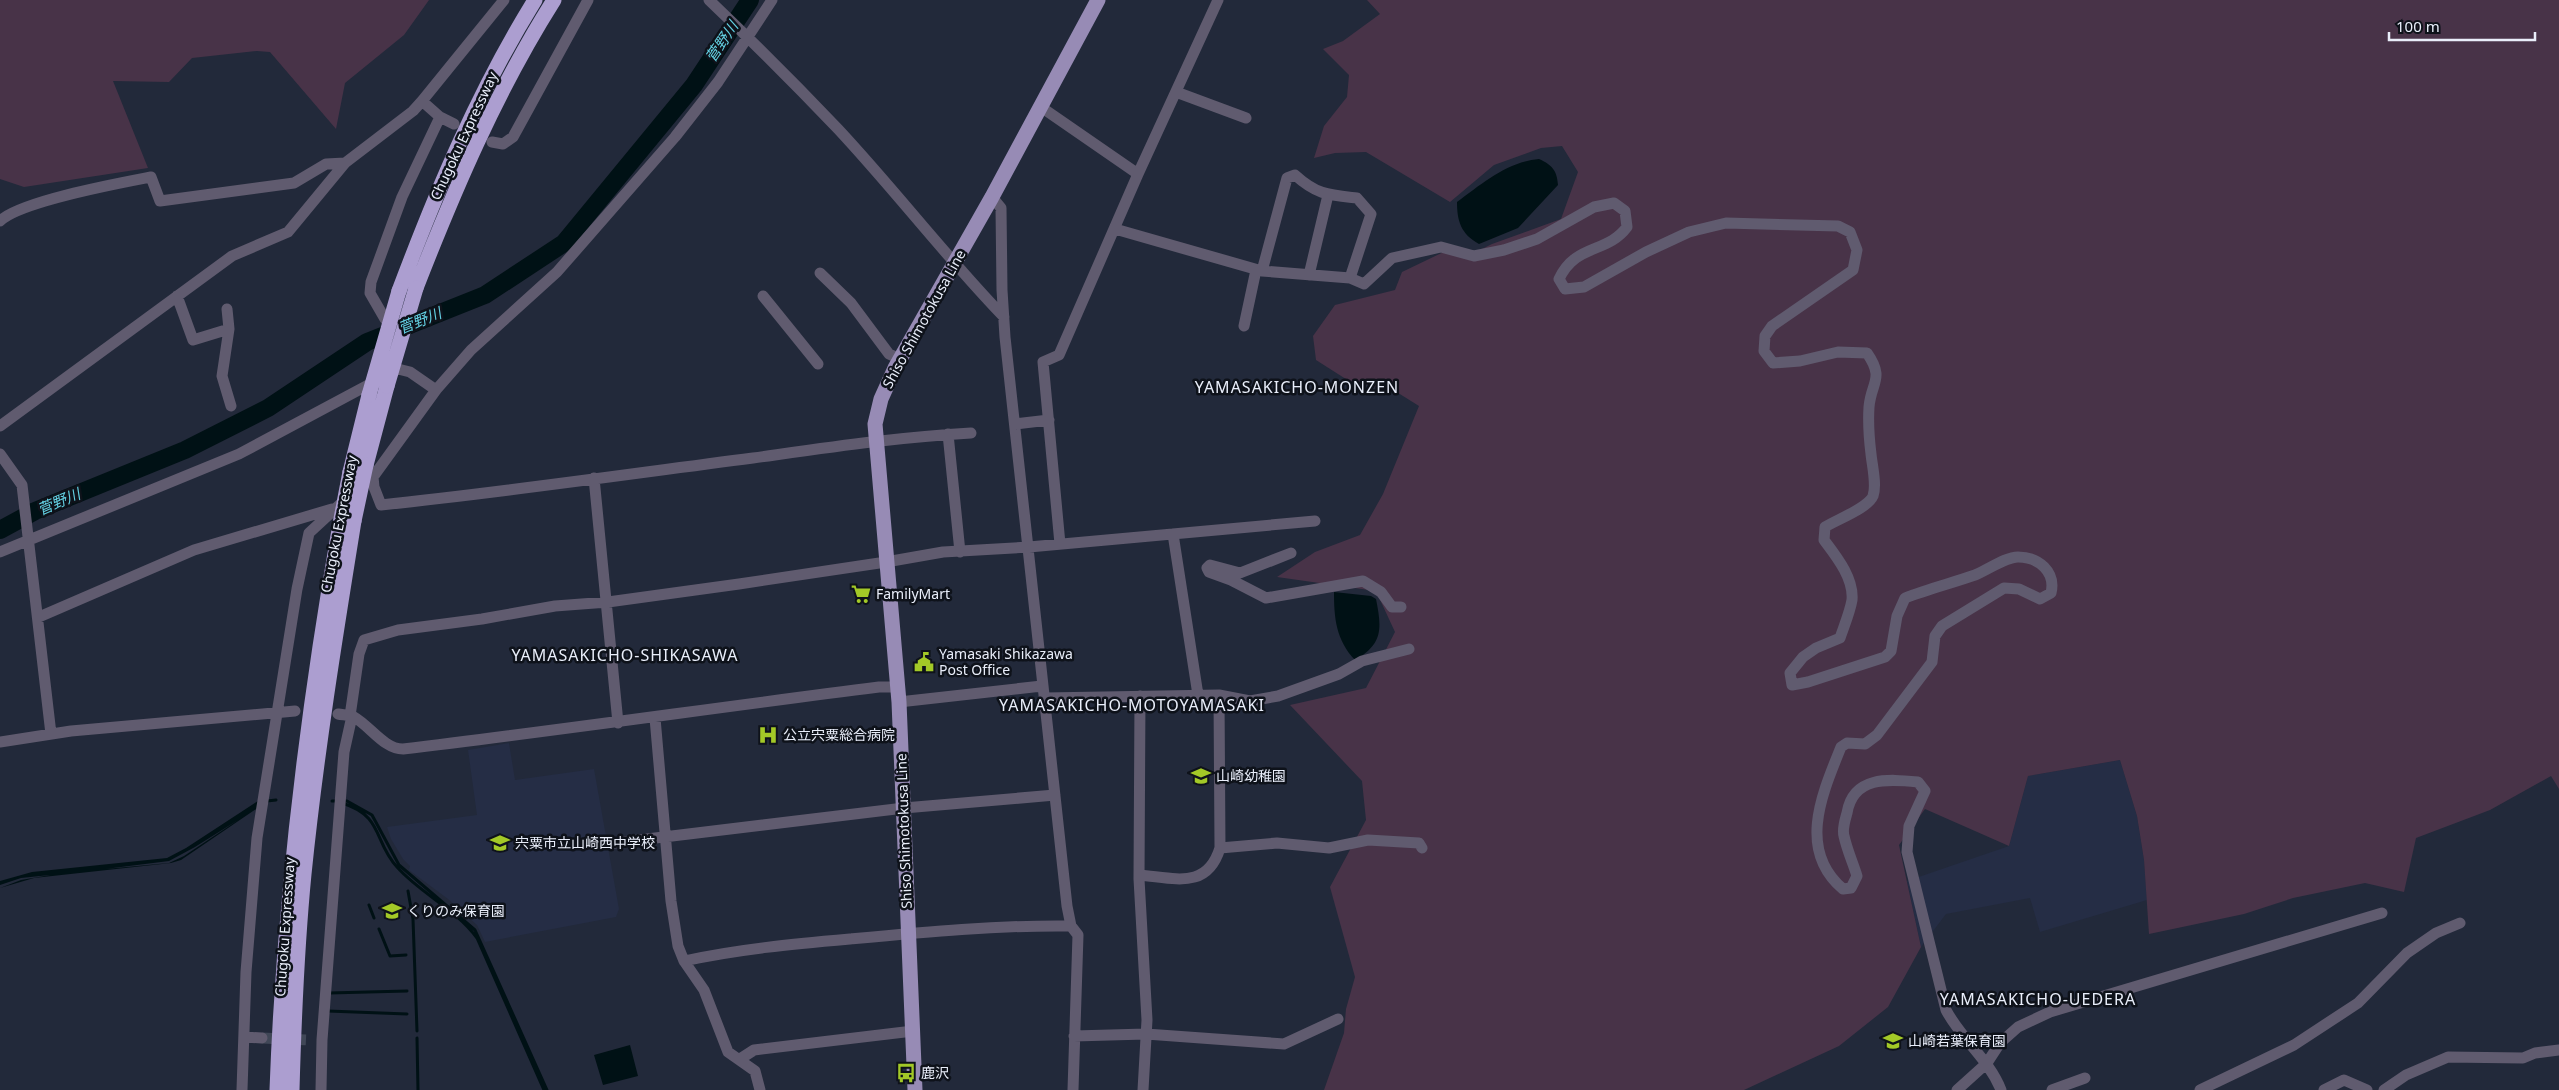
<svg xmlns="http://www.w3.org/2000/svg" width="2559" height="1090" font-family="'Noto Sans','Noto Sans JP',sans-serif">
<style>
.built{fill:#252d45}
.green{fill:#483348}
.water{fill:#001115;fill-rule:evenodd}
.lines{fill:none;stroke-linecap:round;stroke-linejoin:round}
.stream{stroke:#001115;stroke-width:3}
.river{stroke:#001115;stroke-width:18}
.street-tunnel{stroke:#404757;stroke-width:11;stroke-dasharray:11 5.5;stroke-linecap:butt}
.street{stroke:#605b6f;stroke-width:11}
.primary{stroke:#978bb5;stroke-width:15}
.highway{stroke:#ac9ed0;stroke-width:15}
.highway-bridge{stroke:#ac9ed0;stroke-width:15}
.labels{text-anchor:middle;stroke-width:5;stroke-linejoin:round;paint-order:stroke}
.street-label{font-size:14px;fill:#e9eefa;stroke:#0e121a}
.poi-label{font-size:14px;fill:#e9eefa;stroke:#0e121a;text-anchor:start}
.water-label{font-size:15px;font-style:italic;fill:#63d0e2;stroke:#0e121a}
.quarter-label{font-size:16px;letter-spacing:1px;fill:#e9eefa;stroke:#0e121a}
</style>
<rect width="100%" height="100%" fill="#22293a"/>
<!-- built -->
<path class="built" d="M509,743L515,780L594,769L619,909L616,917L485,942L477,925L448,899L409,870L410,866L403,859L391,839L387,827L477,815L468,750Z
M2120,760L2137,816L2144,860L2147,900L2040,932L2030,898L1946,914L1921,947L1907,881L2009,846L2028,776Z"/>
<!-- green -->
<path class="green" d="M0,0H429L404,35L345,83L336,129L270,52L257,51L192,58L169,82L113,81L148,168L24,187L0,179Z
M1367,0H2559V789L2551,776L2490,810L2416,838L2404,892L2365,883L2293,898L2244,914L2149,934L2144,860L2137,816L2120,760L2028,776L2009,846L1925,809L1899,845L1921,947L1888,1007L1839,1046L1744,1090H1324L1344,1033L1346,1009L1355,977L1330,887L1366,820L1362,781L1290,705L1366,688L1395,632L1376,591L1277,577L1315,552L1360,535L1383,494L1419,406L1395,391L1349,381L1316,360L1313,336L1335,305L1395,290L1402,272L1454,247L1466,257L1492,244L1561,219L1578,172L1562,146L1541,148L1494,165L1450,202L1366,152L1335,153L1314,158L1324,126L1347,97L1349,75L1323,49L1343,41L1380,14Z"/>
<!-- water -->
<path class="water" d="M1539,159C1552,165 1557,170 1558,185L1518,228L1479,244C1461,234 1457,221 1457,202C1483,183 1507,162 1539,159Z
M1334,592L1371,596L1376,599C1382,629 1383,644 1355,660C1336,640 1334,618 1334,592Z
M258,801L259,807L181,860L171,863L34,878L0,888L21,880L50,875L21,878L0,885V881L32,872L167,858L186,848ZM238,820L184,856L169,863L105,869L169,861L195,847Z
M630,1045L638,1076L603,1085L594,1055Z"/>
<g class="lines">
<!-- stream -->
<path class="stream" d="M267,801L276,800
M332,801H347L372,815L399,865L475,930L547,1090
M342,803C384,816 373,841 397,867C421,894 456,909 477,938L544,1090
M408,891L413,919L417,1031
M369,905L374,918
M379,929L390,956L406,955
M329,993L407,991
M328,1011L407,1014
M417,1038L418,1090"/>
<!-- river -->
<path class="river" d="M0,530L35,511L185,450L268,408L367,342L485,295L564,243L694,85L750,0"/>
<!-- street-tunnel -->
<path class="street-tunnel" d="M262,1038L309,1040"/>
<!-- street -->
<path class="street" d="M709,0C753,42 796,85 838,129C895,190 946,257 1004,317
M1176,92L1246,118
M422,101L440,117L454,124
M1041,107L1138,174
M492,142L503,144L513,137L588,0
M992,197L1001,208L1002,290L1005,337L1067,906L1071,926L1078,935L1073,1090
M0,221C21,201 120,183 151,177L160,201L294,183L326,164L345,163
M1115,229L1262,271L1350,278L1364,284L1392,258L1441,247L1474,256L1504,250L1537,239L1594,207L1614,203L1625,211L1627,227C1607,254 1576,243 1559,279L1565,289L1584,287L1646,252L1689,232L1726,223L1838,226L1850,232L1857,250L1853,270L1772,326L1765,336L1764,351L1773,363L1800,361L1838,352L1867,353C1885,379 1871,382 1869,407C1868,423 1869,438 1871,454C1872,465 1877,485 1873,496C1868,508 1838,519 1825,527L1824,540C1836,556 1854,578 1852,600C1850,612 1844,626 1840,638L1816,648L1803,657L1790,673L1792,685L1808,682L1885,657L1891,651L1897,616L1905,598C1928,589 1952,583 1975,575C1988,570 2005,557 2018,557C2039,557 2056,572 2051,593L2040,599L2019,589L2004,588L1942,626L1935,636L1932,662L1877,735L1865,744L1847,743L1841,747C1822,794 1797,850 1843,889L1851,888L1857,876C1853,863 1847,850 1844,836C1842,829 1845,820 1847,813C1853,776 1888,779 1918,782L1925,791L1909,826L1907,852L1946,1010C1961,1039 1989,1059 2001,1090
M1262,271L1287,178L1295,175C1317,195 1329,195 1357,198L1371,214L1350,278
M820,273L851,303L889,354L900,359
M1309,275L1328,195
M177,296L193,340L229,329L222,376L231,406
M763,296L818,364
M227,309L229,329
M385,319L370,293L371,282L402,197L440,117
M1244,326L1256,270
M1015,424L1049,420
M0,426L232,256L288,232L345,163L413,111L422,101L504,0
M948,434L960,552
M0,454L22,485L51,734
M373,477L374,487L381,505C505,492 629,474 753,458C825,448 898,437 971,433
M594,478L618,723
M360,487L373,477L436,390L471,350L557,272L675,137L718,82L772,0
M1173,534L1198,695
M1060,544L1043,362L1059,355L1138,174L1218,0
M0,552L239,454L398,369L410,372L436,390
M1291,553L1240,573L1210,565L1207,568L1209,572L1231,580L1266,598L1363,581L1381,592L1392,607H1401
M39,617L194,550L332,509
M1140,696L1139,879L1147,1020L1143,1090
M1045,698L1219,695L1250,701L1278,696L1339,674L1362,661L1409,649
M899,702L1042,686
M338,714C343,715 350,715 354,717C370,726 384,749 403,749C562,730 720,707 879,687H898
M350,716L359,654L364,640L398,630L482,619L555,606L608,602L739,584L886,562L943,552L1029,547L1315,521
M655,718L671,901L678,946L684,961L704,990L728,1052L755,1071L760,1090
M0,742L71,731L295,711
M614,843L904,808L1055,795
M1220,848L1277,843L1329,848L1368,840L1419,843L1422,848
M1139,875C1175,878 1207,890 1220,848L1219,695
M684,961C739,949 794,944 850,939C924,932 997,925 1071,926
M1074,1036L1146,1034L1284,1044L1338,1019
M244,1037L262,1038
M740,1059L754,1050L913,1031
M242,1090L246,972L257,838L297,589L309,533L348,497
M321,1090L322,1040L344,752L352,716
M1957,1090L1987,1063L2000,1043L2018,1027L2050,1012L2382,913
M2052,1090L2085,1078
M2200,1090L2294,1045L2358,1003L2407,953L2436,933L2460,923
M2324,1090L2344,1080L2367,1090
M2384,1090L2406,1075L2448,1057L2523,1058L2535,1053L2559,1050"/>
<!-- primary -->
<path class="primary" d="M915,1090L899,702L875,424L881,399L895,368L992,197L1098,0"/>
<!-- highway -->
<path class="highway" d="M416,288C455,188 497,90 554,0
M399,291C437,190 478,92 535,0
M366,465L387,386
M350,472L369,395
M277,1090C284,899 307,712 340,524
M292,1090C294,1018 297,946 304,874C316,756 335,638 354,521"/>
<!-- highway-bridge -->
<path class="highway-bridge" d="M387,386L416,288
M369,395L399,291
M354,521L366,465
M340,524L350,472"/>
</g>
<!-- icons -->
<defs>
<symbol id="supermarket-bare" viewBox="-9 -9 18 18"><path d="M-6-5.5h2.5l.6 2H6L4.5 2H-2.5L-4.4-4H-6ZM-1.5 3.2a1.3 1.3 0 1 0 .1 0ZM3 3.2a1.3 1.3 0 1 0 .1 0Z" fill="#a3c927" stroke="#0e121a" stroke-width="2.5" paint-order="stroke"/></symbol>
<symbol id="civic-bare" viewBox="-9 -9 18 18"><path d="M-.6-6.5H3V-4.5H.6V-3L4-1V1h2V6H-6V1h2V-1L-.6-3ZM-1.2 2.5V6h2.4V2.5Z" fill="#a3c927" stroke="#0e121a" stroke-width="2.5" paint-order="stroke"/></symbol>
<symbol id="hospital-bare" viewBox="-9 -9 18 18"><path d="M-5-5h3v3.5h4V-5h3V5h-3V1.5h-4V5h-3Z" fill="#a3c927" stroke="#0e121a" stroke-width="2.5" paint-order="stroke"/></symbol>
<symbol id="school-bare" viewBox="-9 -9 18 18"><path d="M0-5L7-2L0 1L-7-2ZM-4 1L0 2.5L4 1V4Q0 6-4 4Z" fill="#a3c927" stroke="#0e121a" stroke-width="2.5" paint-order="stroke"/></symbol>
<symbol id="bus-bare" viewBox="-9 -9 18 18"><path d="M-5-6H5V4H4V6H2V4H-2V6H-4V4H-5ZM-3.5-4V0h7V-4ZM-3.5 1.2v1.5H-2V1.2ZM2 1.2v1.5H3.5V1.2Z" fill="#a3c927" stroke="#0e121a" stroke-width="2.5" paint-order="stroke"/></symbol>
</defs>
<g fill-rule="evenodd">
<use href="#supermarket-bare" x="847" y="580" width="28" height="28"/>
<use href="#civic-bare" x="910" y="648" width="28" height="28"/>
<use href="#hospital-bare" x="754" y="721" width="28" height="28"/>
<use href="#school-bare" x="1187" y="762" width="28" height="28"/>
<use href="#school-bare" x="486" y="829" width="28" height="28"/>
<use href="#school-bare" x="378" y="897" width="28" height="28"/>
<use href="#school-bare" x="1879" y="1027" width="28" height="28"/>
<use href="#bus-bare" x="892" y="1059" width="28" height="28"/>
</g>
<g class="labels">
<!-- street labels -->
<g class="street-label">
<text transform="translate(464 136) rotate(-65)" y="5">Chugoku Expressway</text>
<text transform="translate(924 319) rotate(-61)" y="5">Shiso Shimotokusa Line</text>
<text transform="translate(339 524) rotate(-79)" y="5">Chugoku Expressway</text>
<text transform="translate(904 831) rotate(-92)" y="5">Shiso Shimotokusa Line</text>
<text transform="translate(285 927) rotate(-86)" y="5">Chugoku Expressway</text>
</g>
<!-- poi labels -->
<g class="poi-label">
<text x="876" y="599">FamilyMart</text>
<text x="939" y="659">Yamasaki Shikazawa<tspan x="939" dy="16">Post Office</tspan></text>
<text x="783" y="740">公立宍粟総合病院</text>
<text x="1216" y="781">山崎幼稚園</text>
<text x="515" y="848">宍粟市立山崎西中学校</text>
<text x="407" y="916">くりのみ保育園</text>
<text x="1908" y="1046">山崎若葉保育園</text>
<text x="921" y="1078">鹿沢</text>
</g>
<!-- water labels -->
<g class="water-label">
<text transform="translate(722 42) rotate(-56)" y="5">菅野川</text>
<text transform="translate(420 321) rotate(-22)" y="5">菅野川</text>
<text transform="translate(59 502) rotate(-23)" y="5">菅野川</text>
</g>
<!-- quarter labels -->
<g class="quarter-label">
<text x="1297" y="393">YAMASAKICHO-MONZEN</text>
<text x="625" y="661">YAMASAKICHO-SHIKASAWA</text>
<text x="1132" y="711">YAMASAKICHO-MOTOYAMASAKI</text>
<text x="2038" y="1005">YAMASAKICHO-UEDERA</text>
</g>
</g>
<!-- scale -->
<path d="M2389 32v8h146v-8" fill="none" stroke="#e9eefa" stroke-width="2.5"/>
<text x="2396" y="32" font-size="15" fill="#e9eefa" stroke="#0e121a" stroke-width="4" paint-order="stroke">100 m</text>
</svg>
